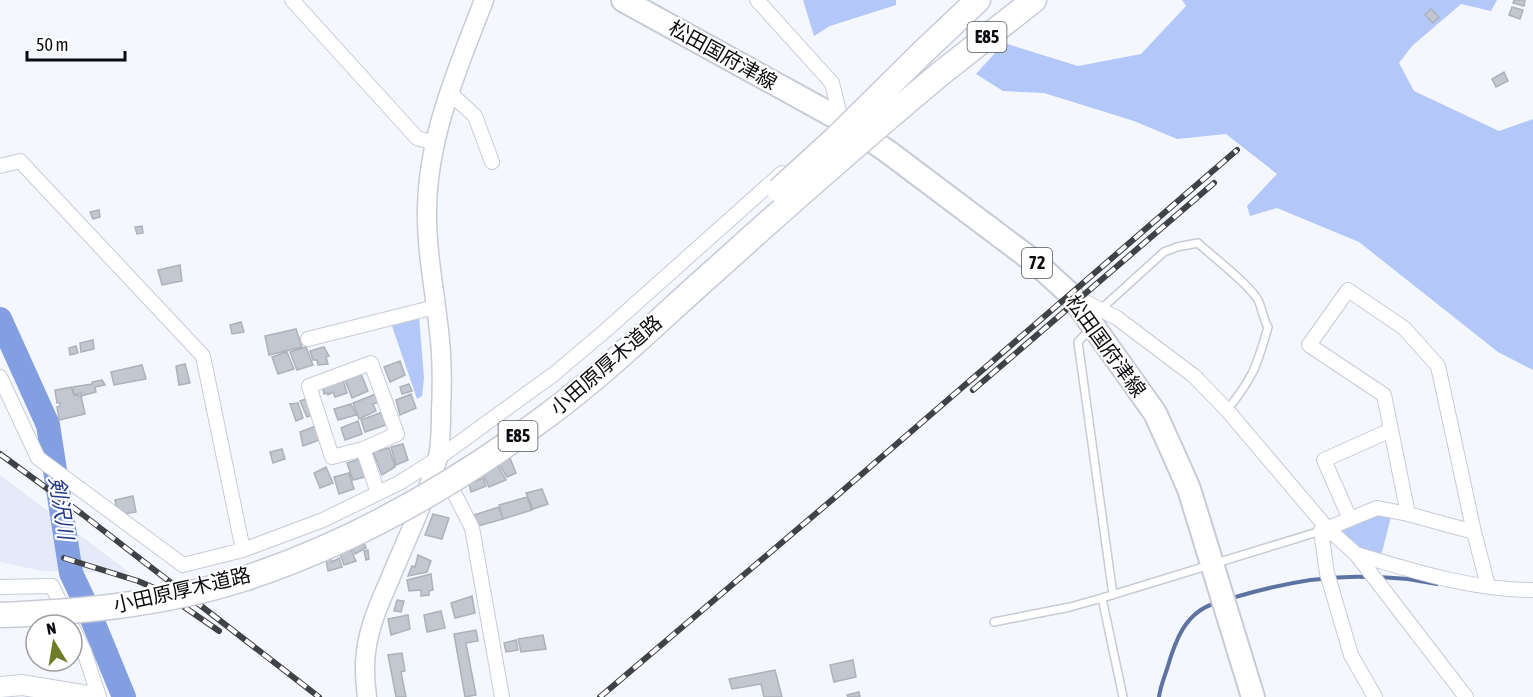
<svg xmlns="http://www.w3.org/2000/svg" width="1533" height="697" font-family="'Asap Condensed','Noto Sans JP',sans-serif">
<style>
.built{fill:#e5eaf8}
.green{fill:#b3c8f9}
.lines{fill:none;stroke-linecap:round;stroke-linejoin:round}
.stream{stroke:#5e73a2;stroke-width:4}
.river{stroke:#829fe1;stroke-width:24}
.building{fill:#c3c7d1;stroke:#acb1ba;stroke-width:1.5}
.service-casing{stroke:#c7cbd5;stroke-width:10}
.minor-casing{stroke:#c7cbd5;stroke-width:16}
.tertiary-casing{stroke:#c7cbd5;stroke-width:21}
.secondary-casing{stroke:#c7cbd5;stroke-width:22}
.primary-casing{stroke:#c7cbd5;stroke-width:26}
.trunk-casing{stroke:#c7cbd5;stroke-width:27}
.service{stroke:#fff;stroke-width:7}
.minor{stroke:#fff;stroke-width:14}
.tertiary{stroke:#fff;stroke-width:18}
.secondary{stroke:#fff;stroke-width:20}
.primary{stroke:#fff;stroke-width:22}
.trunk{stroke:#fff;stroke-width:24}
.rail-casing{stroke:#414246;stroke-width:6}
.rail{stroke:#fff;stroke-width:4;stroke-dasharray:11;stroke-linecap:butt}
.trunk-bridge-casing{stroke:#c7cbd5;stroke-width:27;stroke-linecap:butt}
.trunk-bridge{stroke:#fff;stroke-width:24}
.labels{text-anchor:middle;stroke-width:4.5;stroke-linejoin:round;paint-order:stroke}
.shield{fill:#fff;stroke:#545557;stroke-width:1.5}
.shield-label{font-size:18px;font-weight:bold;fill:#0b0c0f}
.street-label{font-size:20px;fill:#0b0c0f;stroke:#fff}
.water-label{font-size:21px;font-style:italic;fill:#1f3885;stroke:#fff}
</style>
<rect width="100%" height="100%" fill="#f5f7fe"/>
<!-- built -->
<path class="built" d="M0,475L130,573L42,571L0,562Z"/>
<!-- green -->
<path class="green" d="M803,0H896V5L830,26L814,36Z
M1182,0H1497L1491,11L1461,4L1412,46L1399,63L1414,91L1499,131L1533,119V370L1498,352L1359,242L1277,208L1250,216L1247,206L1277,174L1226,134L1177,139L1134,121L1044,93L1003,91L976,74L1004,43L1078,66L1141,54L1186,6Z
M419,316L424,378L422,396L417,399L391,323Z
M1377,510L1392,513L1381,556L1354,547L1341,537L1342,524Z"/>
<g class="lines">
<!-- stream -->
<path class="stream" d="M1379,577L1408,579L1437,584
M1232,598C1275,585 1323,575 1369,577
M1159,697C1160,688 1164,678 1167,669C1175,641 1185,612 1216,603"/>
<!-- river -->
<path class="river" d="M0,319L48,425L71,573L87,607L124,697"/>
</g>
<!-- building -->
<path class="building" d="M1514,0H1525L1524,6L1513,3Z
M1512,7L1523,10L1520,19L1509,15Z
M1431,9L1439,17L1433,23L1425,15Z
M1504,72L1508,81L1496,87L1492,79Z
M99,210L100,217L93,219L90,212Z
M142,226L143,233L137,234L135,227Z
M180,265L182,281L162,285L158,270Z
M241,322L244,332L232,334L230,325Z
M296,329L302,347L269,355L265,336Z
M93,340L94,349L81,352L80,343Z
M76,346L78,353L70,355L69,348Z
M306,347L313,365L297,370L290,352Z
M324,347L329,356L326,357L328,364L318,365L317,360H313L310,351Z
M287,352L294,369L278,374L272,357Z
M400,361L405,375L390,382L384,367Z
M185,364L190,383L179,385L176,366Z
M142,365L146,379L114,385L111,372Z
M361,374L368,391L352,398L345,380Z
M102,380L105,385L95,387L96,392L81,396V393L74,395L73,387L92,384V382Z
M343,380L347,393L335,397L333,392L328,395V393L324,394L323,388Z
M409,384L412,391L402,394L400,387Z
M71,387L74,395L81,396L85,414L59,420L57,407L60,406V403H57L55,390Z
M376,394L379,402L373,404L376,411L359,419L353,403Z
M411,394L416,408L400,415L396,400Z
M306,399L312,415L307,417L300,401Z
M298,403L303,418L296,421L290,404Z
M351,404L356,415L338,420L334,409Z
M385,411L389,424L365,432L361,420Z
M358,421L362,434L345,440L341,428Z
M316,426L319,440L303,446L300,432Z
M403,444L408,460L396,465L391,447Z
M389,448L395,467L382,475L373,452Z
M282,449L285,459L273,463L270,452Z
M510,458L516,473L507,477L499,464Z
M360,459L365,477L353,480L347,463Z
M498,466L506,480L489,487L483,474Z
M326,467L333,483L320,488L314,473Z
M349,473L354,489L339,494L334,477Z
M483,478L486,486L471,492L469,484Z
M542,489L548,504L533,509L526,493Z
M133,496L136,512L118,515L115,500Z
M527,497L532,510L503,519L499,505Z
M499,507L503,519L478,526L474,515Z
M433,514L449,518L442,539L425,535Z
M364,543L366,548L355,554L352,548Z
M351,550L356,561L344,565L340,554Z
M368,550L369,559L366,560L364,551Z
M418,555L431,561L427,572L408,576L412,566L415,567Z
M331,558L332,562L339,558L342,567L328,571L326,559Z
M431,574L433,590L429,591V595L421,596V590L409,591L407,580Z
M472,596L475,613L455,618L451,603Z
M397,600L404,601L401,612L394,611Z
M441,611L445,628L427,632L424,615Z
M408,615L410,629L391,635L388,619Z
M476,630L478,641L466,643L476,695L465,697L454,634Z
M543,635L546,649L521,652L518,639Z
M516,640L518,650L506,652L504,643Z
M402,653L405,671L401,672L406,697H396L388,655Z
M853,660L856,677L834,682L830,665Z
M775,670L782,697H764L761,684L732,689L729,679Z
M859,692L860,697H848L847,695Z"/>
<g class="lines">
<defs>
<path id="service" d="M1100,310L1164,252L1177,247L1198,243C1212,256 1250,285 1258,300C1262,308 1263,319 1268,327C1257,366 1253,378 1227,410
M1090,329L1078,342L1113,595
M1102,598L1123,697
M994,622L1070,607L1102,598L1321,531"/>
<path id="minor" d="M292,0L417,138L434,143
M757,0L832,83L841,120L838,122
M449,92L475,116L492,162
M0,166L20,161L203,356L243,550
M1078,298L1117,318L1194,376L1227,410L1327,528L1356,554L1466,697
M308,339L435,307
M0,377L38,458L183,565L243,550L323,520L399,483L437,459L554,374L605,331L782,173
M363,449L397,434L371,363L309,386L332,457L363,449L378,493
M446,477L472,528L502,697
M1408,514L1384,395L1309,345L1348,290L1404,328L1438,366L1474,532L1488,586
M1350,519L1324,460L1391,430
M1356,554C1414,571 1472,590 1533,590
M0,587L52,586L71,625
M72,627L84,651L99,697
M1375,697L1351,655L1327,573L1321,531L1377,508L1408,514L1474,532"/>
<path id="tertiary" d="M367,697C365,682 364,667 366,652C369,626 380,602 390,579C406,540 425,502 437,461C441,446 441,427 441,412C442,392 442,372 441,353C438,305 426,257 427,209C428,135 458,68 484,0"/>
<path id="secondary" d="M0,687L22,685L96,697"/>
<path id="primary" d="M623,0L841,120L887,151L1036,263L1071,295L1155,413L1174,455L1189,489L1253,697"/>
<path id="trunk" d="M922,53L978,0
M940,74L1034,0"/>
</defs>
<!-- service casing -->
<use href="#service" class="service-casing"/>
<!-- minor casing -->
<use href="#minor" class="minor-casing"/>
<!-- tertiary casing -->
<use href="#tertiary" class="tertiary-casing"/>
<!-- secondary casing -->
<use href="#secondary" class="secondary-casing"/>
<!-- primary casing -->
<use href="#primary" class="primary-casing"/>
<!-- trunk casing -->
<use href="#trunk" class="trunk-casing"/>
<!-- service -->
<use href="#service" class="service"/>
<!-- minor -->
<use href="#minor" class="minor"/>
<!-- tertiary -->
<use href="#tertiary" class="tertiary"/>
<!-- secondary -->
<use href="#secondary" class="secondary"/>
<!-- primary -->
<use href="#primary" class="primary"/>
<!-- trunk -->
<use href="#trunk" class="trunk"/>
<defs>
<path id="rail" d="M973,390L1214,183
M0,454L82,514L319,697
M64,558L138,581L161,591L219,631
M600,697L833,499L1237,150"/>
</defs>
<!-- rail casing -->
<use href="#rail" class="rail-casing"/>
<!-- rail -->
<use href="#rail" class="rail"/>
<defs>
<path id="trunk-bridge" d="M779,190L835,139L922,53
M0,615C82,612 165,604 243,579C354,543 454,485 548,415C609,370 664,315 721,265C793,200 866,136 940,74"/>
</defs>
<!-- trunk-bridge casing -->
<use href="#trunk-bridge" class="trunk-bridge-casing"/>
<!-- trunk-bridge -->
<use href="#trunk-bridge" class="trunk-bridge"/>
</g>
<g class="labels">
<!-- shield labels -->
<g class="shield">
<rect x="967.5" y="22" width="39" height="30" rx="4.5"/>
<rect x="1022" y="248" width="30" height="30" rx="4.5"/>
<rect x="498.5" y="421" width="39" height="30" rx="4.5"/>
</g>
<g class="shield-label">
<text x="987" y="43">E85</text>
<text x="1037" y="269">72</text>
<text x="518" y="442">E85</text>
</g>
<!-- street labels -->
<g class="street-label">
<text transform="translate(723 55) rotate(29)" y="7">松田国府津線</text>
<text transform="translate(1106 346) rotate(54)" y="7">松田国府津線</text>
<text transform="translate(606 365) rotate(-41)" y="7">小田原厚木道路</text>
<text transform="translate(182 590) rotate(-13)" y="7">小田原厚木道路</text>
</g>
<!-- water labels -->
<g class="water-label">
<text transform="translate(61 508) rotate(81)" y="7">剣沢川</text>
</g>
</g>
<!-- north arrow -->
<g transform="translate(54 643) rotate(349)"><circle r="28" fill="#ffffff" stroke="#9d9e9f" stroke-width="1.5"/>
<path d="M0-4.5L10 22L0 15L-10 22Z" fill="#707b27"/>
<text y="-9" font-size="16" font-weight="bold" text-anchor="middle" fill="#0b0c0f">N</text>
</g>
<!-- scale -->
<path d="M27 51v9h98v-9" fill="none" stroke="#0b0c0f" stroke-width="3"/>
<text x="36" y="51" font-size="18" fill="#0b0c0f" stroke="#ffffff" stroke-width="4.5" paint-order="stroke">50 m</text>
</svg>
